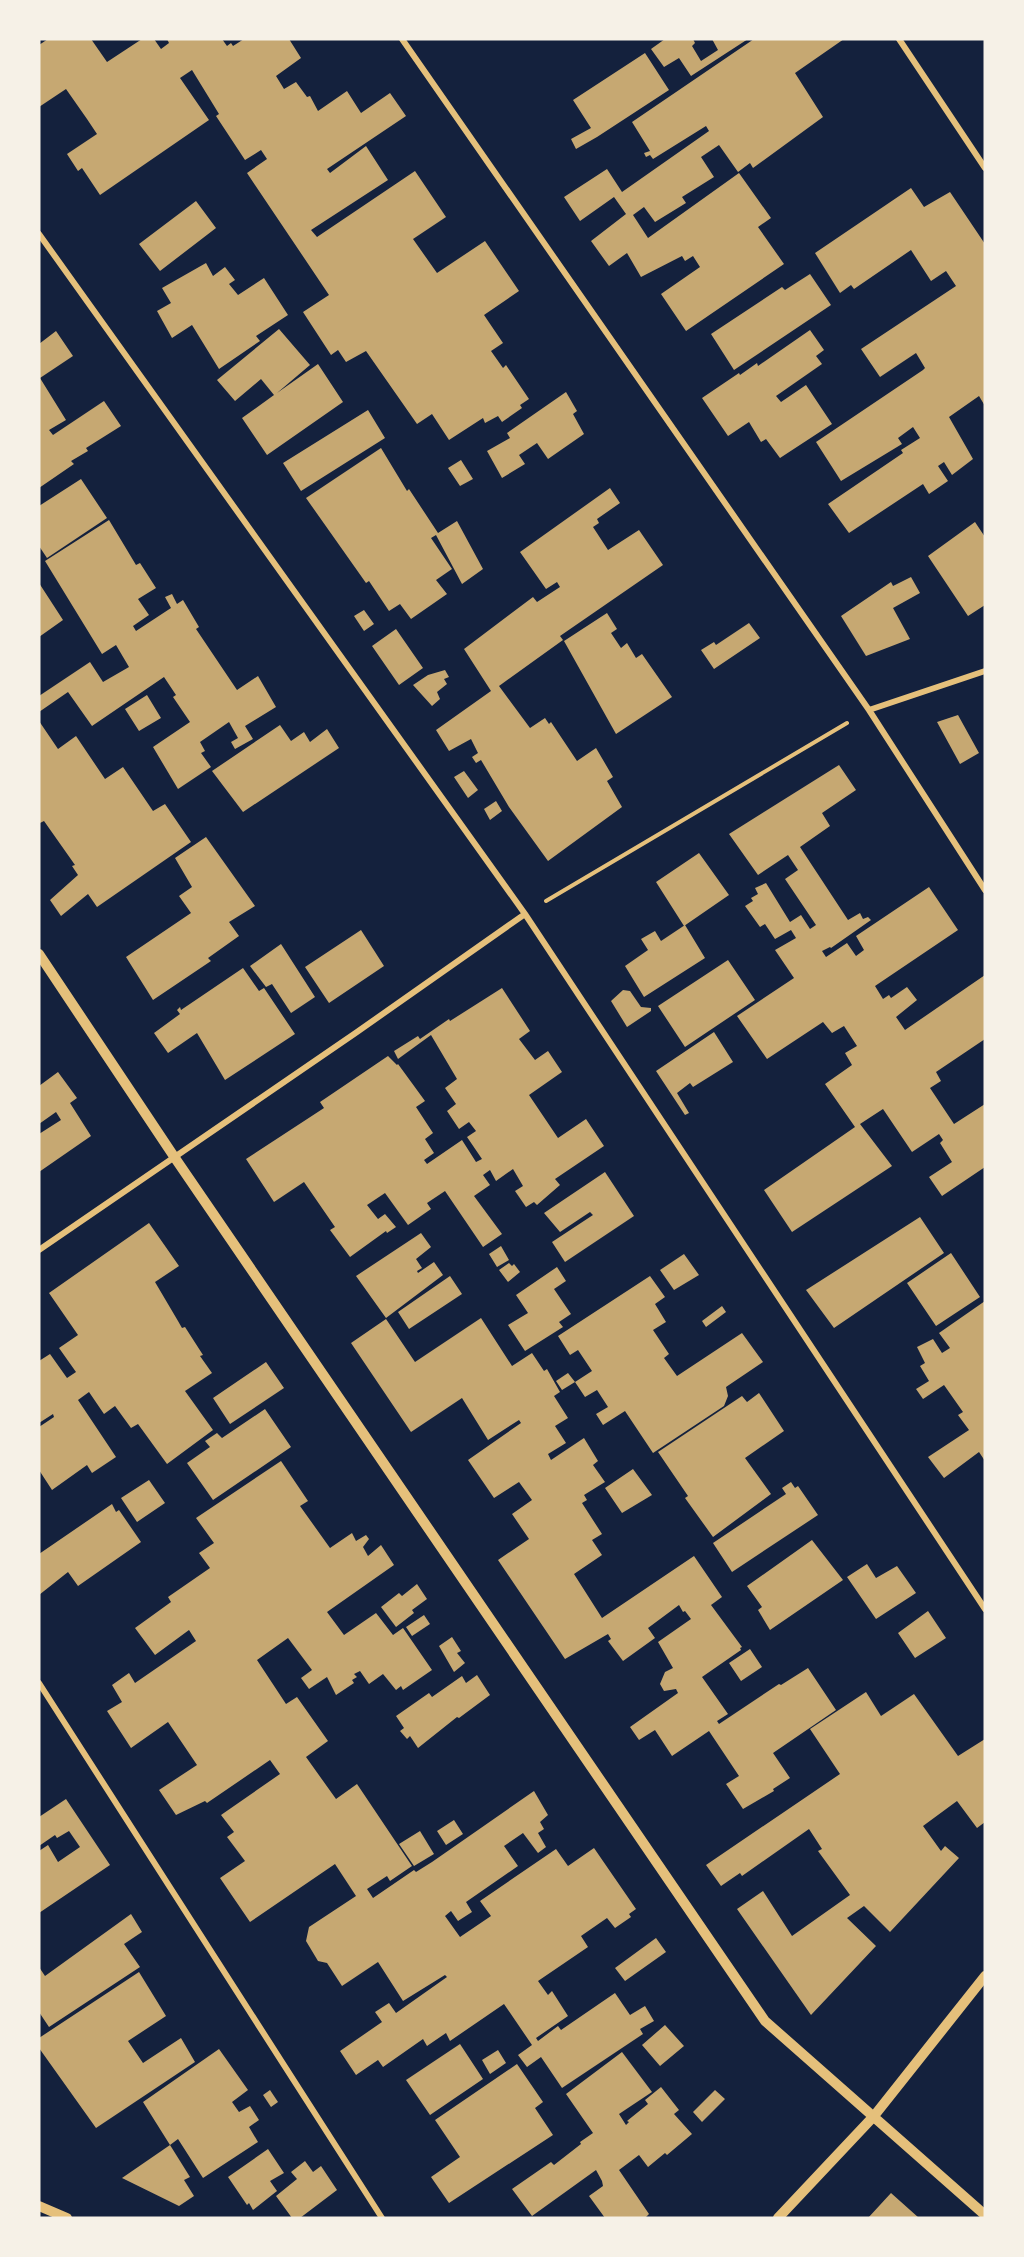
<svg xmlns="http://www.w3.org/2000/svg" width="1024" height="2257" font-family="'Libre Baskerville',serif">
<style>
.building{fill:#c6a872}
.lines{fill:none;stroke-linecap:round;stroke-linejoin:round}
.path{stroke:#e5c07b;stroke-width:4}
.minor{stroke:#e5c07b;stroke-width:6}
.tertiary{stroke:#e5c07b;stroke-width:10}
</style>
<rect width="100%" height="100%" fill="#14213d"/>
<!-- building -->
<path class="building" d="M48,39H91L107,62L142,39H154L161,49L169,43L167,39H222L227,46L231,43L233,46L244,39H289L301,58L276,76L284,89L296,82L307,97L310,96L318,111L347,91L361,113L390,93L406,116L327,169L330,173L366,146L388,180L311,230L317,237L415,171L446,217L413,239L437,273L485,241L519,291L484,315L503,343L491,351L503,368L506,365L529,399L520,405L522,408L502,422L498,416L485,423L483,418L449,440L432,414L417,424L366,351L346,362L338,350L331,355L303,312L329,295L247,173L267,159L261,150L245,160L216,116L219,114L192,70L180,78L209,120L100,195L82,168L78,171L67,154L97,134L87,119L66,89L39,107V45Z
M665,39H693L695,43L692,46L701,61L718,50L712,39H748L691,76L679,58L664,67L651,49Z
M754,39H844L795,73L823,117L753,168L750,163L738,172L719,145L701,157L714,177L682,197L686,203L655,222L644,207L633,215L648,238L739,173L771,218L758,227L784,264L686,331L661,294L700,267L693,256L685,261L682,256L641,277L627,253L609,266L591,241L626,214L614,197L580,221L564,197L607,169L622,192L709,131L706,126L653,159L650,155L646,157L644,153L650,151L632,122Z
M645,53L669,90L597,137L576,149L571,139L591,128L573,100Z
M911,188L924,207L950,192L985,244V406L979,396L949,417L973,459L952,475L944,462L938,466L948,481L929,494L923,484L849,533L828,504L903,453L901,450L920,438L913,427L898,438L902,444L841,481L816,442L923,370L925,368L916,353L880,377L861,349L956,286L946,271L931,281L911,250L854,289L851,285L840,293L815,253Z
M196,201L216,228L160,271L139,244Z
M206,263L213,276L225,267L235,280L229,284L238,295L264,278L288,315L256,336L260,341L219,369L192,325L172,338L157,311L171,303L162,288Z
M810,274L831,305L734,370L711,334L782,287L785,290Z
M279,329L310,365L277,393L318,364L343,402L267,455L242,418L274,395L261,379L235,401L217,380Z
M810,330L824,350L816,356L822,364L776,396L781,402L806,385L832,424L780,458L766,439L761,442L749,422L728,436L702,398L739,373L740,375L757,363L758,366Z
M56,331L73,356L40,378L66,420L49,430L53,435L104,401L121,426L86,448L88,451L71,461L74,464L39,488V344Z
M566,392L577,411L573,414L584,434L548,459L537,443L519,455L525,464L502,478L487,451L510,438L507,433Z
M368,410L385,438L301,491L283,463Z
M381,448L407,491L409,489L438,533L457,521L483,569L462,584L436,535L431,538L452,569L436,580L447,594L411,619L400,604L389,611L369,581L366,583L306,498Z
M461,460L473,479L460,486L448,468Z
M81,479L107,518L47,558L39,546V506Z
M610,488L620,503L597,519L599,523L593,527L608,550L639,530L663,565L560,636L563,640L499,686L530,728L545,718L549,724L551,722L577,761L596,748L613,777L607,781L622,807L548,861L509,807L481,760L476,763L472,757L478,753L471,739L449,751L436,730L491,691L464,649L533,597L537,602L560,587L557,582L546,589L520,552Z
M109,520L136,565L140,563L156,588L138,599L149,615L133,626L136,631L171,608L165,597L172,594L177,604L183,600L199,627L196,629L237,690L258,676L276,707L245,726L253,739L235,749L231,742L238,738L229,722L200,742L205,751L201,753L211,767L178,789L153,747L190,722L173,697L176,695L164,677L92,726L68,692L39,712V696L90,662L103,682L129,667L116,645L102,654L45,561Z
M975,522L985,537V605L968,616L928,556Z
M911,577L920,593L893,608L910,639L866,656L841,616L891,582L893,586Z
M39,583L63,620L39,637Z
M364,610L374,624L364,631L354,616Z
M607,613L617,629L611,633L621,648L627,643L636,658L642,654L672,697L616,734L564,641Z
M749,623L760,638L714,669L701,650L714,642L716,645Z
M396,629L423,668L399,685L372,646Z
M445,670L449,677L444,679L447,684L437,692L440,699L432,706L413,685L428,675Z
M147,695L161,718L139,731L125,709Z
M958,715L979,753L960,764L937,722Z
M39,721L58,749L76,736L105,779L123,767L153,811L165,804L191,842L97,907L88,894L61,916L50,900L78,875L72,866L75,865L44,821L40,823L39,821Z
M280,725L291,741L304,732L310,742L327,729L339,748L243,812L212,771Z
M839,765L856,790L822,813L830,826L800,847L848,920L860,913L863,919L868,917L871,920L831,948L830,947L822,951L826,957L847,943L856,956L864,950L856,936L929,887L958,930L875,986L883,999L889,995L891,998L907,987L917,1000L896,1017L905,1030L985,975V1039L936,1072L941,1081L930,1088L954,1124L985,1104V1167L942,1196L929,1177L952,1162L940,1143L943,1140L939,1134L912,1152L883,1109L860,1124L892,1166L792,1232L764,1190L855,1127L825,1084L852,1065L845,1053L857,1046L844,1026L832,1033L823,1022L767,1059L737,1016L794,978L775,950L796,938L791,930L775,939L765,924L760,927L745,906L753,901L751,898L758,894L755,888L766,883L790,922L801,915L810,929L816,925L785,879L798,870L788,855L758,875L729,834Z
M464,771L478,790L468,798L454,777Z
M496,801L502,811L490,820L484,809Z
M206,837L255,906L229,922L239,936L208,958L211,961L153,1000L126,957L191,913L179,896L192,887L175,858Z
M699,853L729,895L684,926L656,882Z
M685,925L705,958L644,997L625,966L648,950L641,939L655,931L661,941Z
M361,930L384,966L329,1003L305,967Z
M281,944L315,997L291,1013L272,984L266,987L250,966Z
M728,960L755,1000L685,1047L658,1006Z
M243,968L259,991L264,988L295,1034L225,1080L197,1033L168,1053L154,1033L180,1014L177,1010L180,1007L181,1010Z
M502,988L530,1031L519,1039L535,1060L548,1051L562,1072L529,1095L558,1138L586,1119L604,1146L555,1179L560,1185L537,1205L534,1202L526,1207L515,1191L523,1186L513,1169L496,1181L490,1170L483,1175L490,1185L474,1196L502,1234L483,1247L445,1191L427,1203L431,1209L408,1225L385,1193L367,1205L378,1219L385,1214L396,1227L387,1233L386,1231L350,1257L330,1230L335,1227L304,1182L274,1202L246,1159L324,1108L320,1102L388,1056L397,1065L398,1064L425,1101L416,1107L433,1133L425,1139L434,1153L424,1160L427,1164L462,1140L476,1162L482,1159L467,1137L476,1131L469,1122L459,1129L447,1111L456,1104L445,1088L457,1079L431,1035L398,1059L394,1051L418,1036L420,1039L449,1019L450,1021Z
M623,990L630,991L641,1007L651,1008V1011L627,1027L611,1001Z
M714,1032L733,1062L693,1087L690,1083L677,1093L689,1113L685,1115L656,1071Z
M58,1072L77,1098L70,1103L91,1136L39,1172V1134L61,1120L56,1112L39,1124V1086Z
M605,1172L634,1216L565,1262L552,1242L593,1215L590,1212L560,1232L544,1213Z
M920,1217L944,1253L834,1328L806,1290Z
M149,1223L179,1266L155,1282L178,1321L182,1328L185,1327L203,1355L200,1356L212,1373L185,1391L213,1430L167,1464L138,1424L131,1428L115,1406L104,1414L89,1392L78,1400L116,1457L92,1473L87,1465L52,1490L39,1470V1427L54,1417L53,1414L39,1423V1361L50,1354L67,1378L76,1372L59,1348L78,1335L49,1293Z
M421,1233L431,1247L416,1259L422,1268L417,1271L418,1273L434,1262L443,1275L386,1318L356,1276Z
M501,1246L509,1260L497,1267L489,1254Z
M951,1253L980,1297L936,1326L907,1283Z
M684,1254L699,1275L674,1290L660,1270Z
M509,1263L512,1266L514,1264L520,1272L508,1282L499,1270Z
M557,1267L566,1281L554,1289L571,1314L559,1322L563,1327L525,1351L508,1325L528,1313L516,1295Z
M450,1276L462,1294L409,1329L398,1312Z
M650,1276L665,1297L655,1304L666,1322L653,1330L669,1354L664,1358L677,1376L742,1333L763,1362L726,1387L728,1396L724,1406L653,1453L625,1411L603,1425L596,1414L608,1407L597,1390L585,1397L575,1382L562,1390L556,1381L568,1373L575,1382L592,1371L578,1350L570,1355L558,1336Z
M985,1301V1461L979,1452L944,1478L928,1457L969,1430L958,1415L963,1412L944,1385L923,1399L916,1389L929,1381L920,1366L925,1363L917,1347L933,1339L942,1353L950,1348L939,1333Z
M722,1306L726,1312L706,1327L702,1321Z
M481,1318L512,1366L532,1353L544,1371L547,1369L560,1392L554,1396L568,1418L555,1426L566,1443L548,1454L551,1460L584,1438L598,1461L593,1465L605,1482L584,1495L587,1500L582,1503L602,1534L592,1540L602,1555L574,1574L602,1618L694,1556L722,1597L711,1605L742,1647L740,1648L741,1650L702,1677L728,1714L717,1721L719,1724L779,1684L781,1685L808,1668L836,1710L773,1753L790,1778L773,1789L774,1791L743,1809L726,1784L739,1776L709,1731L672,1756L655,1730L639,1740L630,1727L678,1693L676,1689L664,1691L660,1684L665,1672L673,1668L658,1642L691,1619L685,1611L683,1612L679,1605L648,1628L655,1638L623,1661L608,1641L611,1639L608,1634L565,1659L498,1560L529,1539L512,1514L532,1500L519,1482L494,1498L468,1460L521,1423L519,1420L488,1440L462,1398L411,1432L351,1343L386,1319L415,1362Z
M266,1362L284,1388L230,1424L213,1398Z
M759,1393L784,1431L745,1458L771,1494L713,1537L685,1498L688,1496L658,1452L742,1396L747,1402Z
M265,1409L291,1447L213,1500L187,1463L210,1447L205,1441L217,1433L222,1438Z
M281,1461L308,1501L300,1506L330,1548L352,1533L356,1541L366,1535L369,1539L363,1547L368,1556L381,1545L394,1565L327,1612L344,1635L376,1613L393,1635L403,1628L432,1670L403,1690L401,1686L396,1690L383,1674L369,1684L360,1671L354,1674L357,1677L352,1680L354,1683L336,1695L327,1677L309,1689L301,1678L312,1670L288,1638L257,1660L286,1704L297,1697L328,1741L306,1757L336,1799L357,1784L412,1866L390,1881L387,1876L367,1889L373,1898L414,1870L416,1872L432,1862L534,1791L548,1815L540,1822L544,1829L538,1833L546,1847L538,1853L523,1833L504,1846L518,1866L466,1902L472,1912L458,1921L451,1911L445,1916L460,1937L491,1916L480,1901L556,1849L568,1866L594,1848L636,1909L629,1914L631,1917L615,1928L607,1918L581,1936L588,1947L538,1981L548,1995L552,1991L568,2016L536,2038L538,2041L558,2026L561,2030L615,1993L630,2015L645,2006L654,2021L640,2029L643,2034L562,2088L541,2057L527,2067L518,2055L532,2045L504,2004L450,2041L446,2033L427,2046L423,2039L383,2067L378,2060L356,2075L340,2051L382,2022L375,2012L389,2003L396,2013L447,1977L445,1975L403,2001L378,1962L342,1986L327,1963L318,1961L306,1941L309,1927L356,1896L335,1864L250,1922L220,1878L245,1861L227,1837L234,1832L221,1815L280,1774L270,1760L207,1803L205,1801L176,1815L159,1790L197,1765L168,1722L131,1748L107,1711L122,1702L112,1685L129,1673L135,1683L196,1641L189,1630L155,1655L135,1628L171,1602L168,1597L210,1568L199,1553L214,1543L196,1518Z
M633,1469L652,1495L622,1513L605,1488Z
M149,1480L165,1503L137,1522L121,1498Z
M791,1482L795,1488L798,1486L818,1515L732,1572L713,1543L786,1494L782,1488Z
M112,1504L116,1512L119,1510L141,1542L78,1586L68,1572L39,1595V1554Z
M812,1540L843,1580L770,1630L758,1610L762,1607L747,1586Z
M867,1564L876,1578L897,1566L916,1593L876,1619L847,1577Z
M417,1584L427,1599L412,1610L414,1613L396,1627L381,1607L399,1593L402,1596Z
M928,1611L946,1638L915,1658L898,1633Z
M424,1615L430,1624L412,1636L406,1627Z
M452,1637L461,1651L457,1653L465,1663L454,1672L439,1646Z
M750,1649L762,1667L741,1681L729,1663Z
M477,1675L490,1695L459,1718L457,1717L418,1748L410,1736L407,1739L400,1731L404,1728L396,1716L429,1693L432,1697L462,1676L466,1683Z
M866,1692L881,1716L914,1694L958,1756L985,1739V1822L977,1828L957,1801L923,1826L941,1851L945,1846L959,1858L890,1932L864,1906L847,1918L876,1946L811,2015L737,1909L763,1891L792,1936L850,1895L818,1851L822,1849L809,1829L742,1876L740,1873L721,1886L706,1865L840,1774L810,1729Z
M66,1799L110,1865L39,1913V1851L48,1845L58,1862L80,1847L69,1831L57,1838L55,1835L39,1846V1817Z
M454,1820L463,1834L446,1845L437,1831Z
M420,1831L434,1854L414,1866L399,1844Z
M131,1914L142,1932L124,1944L140,1967L49,2027L39,2012V1967L45,1976Z
M656,1938L666,1952L625,1981L615,1968Z
M139,1972L166,2016L128,2041L143,2063L181,2038L195,2062L96,2128L39,2048V2038Z
M665,2025L684,2046L660,2066L642,2045Z
M460,2044L483,2079L430,2115L406,2080Z
M219,2049L248,2090L232,2102L239,2112L250,2106L259,2120L249,2127L258,2142L203,2178L178,2139L170,2145L143,2102Z
M498,2050L506,2063L490,2074L482,2060Z
M622,2052L652,2092L619,2114L626,2125L629,2122L627,2121L648,2104L645,2100L661,2087L679,2110L674,2114L692,2134L667,2155L665,2153L648,2167L639,2155L619,2170L649,2214L645,2218H605L589,2196L603,2186L602,2181L596,2170L532,2216L512,2189L551,2162L554,2165L581,2144L580,2142L593,2133L566,2094Z
M517,2064L543,2102L535,2108L553,2135L449,2203L431,2177L460,2157L435,2120Z
M270,2090L278,2102L271,2107L263,2095Z
M715,2090L725,2099L702,2122L693,2112Z
M170,2145L190,2177L184,2180L194,2196L179,2206L122,2178Z
M268,2149L284,2173L270,2181L277,2191L253,2210L249,2203L247,2205L228,2177Z
M305,2161L313,2172L321,2166L337,2190L300,2218H292L276,2196L297,2179L291,2172Z
M891,2193L919,2218H868Z"/>
<g class="lines">
<!-- path -->
<path class="path" d="M546,901L847,723"/>
<!-- minor -->
<path class="minor" d="M402,39L869,710L985,890
M899,39L985,168
M39,234L525,914L985,1609
M869,710L985,671
M39,1250L357,1032L525,914
M39,1683L382,2218"/>
<!-- tertiary -->
<path class="tertiary" d="M39,954L175,1158L765,2021L985,2215
M39,2206L67,2218
M778,2218L874,2116L985,1976"/>
</g>
<!-- border -->
<rect width="1024" height="2257" fill="none" stroke="#f6f1e7" stroke-width="81"/>
</svg>
